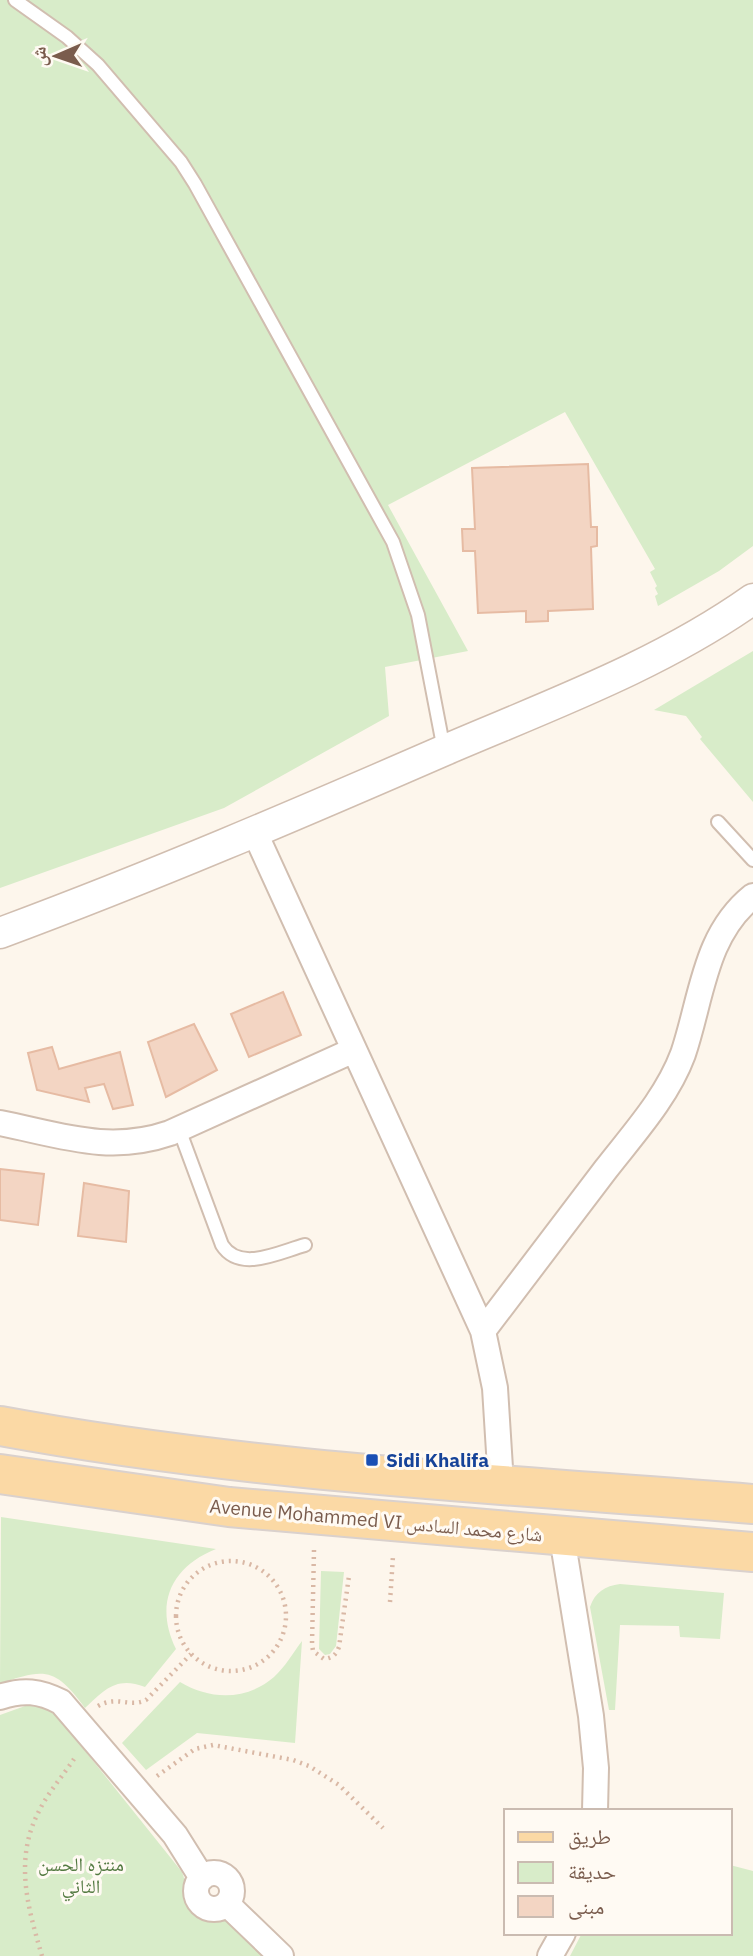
<svg xmlns="http://www.w3.org/2000/svg" width="753" height="1956" font-family="'IBM Plex Sans','Noto Naskh Arabic',sans-serif">
<style>
.green{fill:#d8ecc9}
.building{fill:#f3d5c3;stroke:#e6bba3;stroke-width:2}
.lines{fill:none;stroke-linecap:round;stroke-linejoin:round}
.service-casing{stroke:#d1beb0;stroke-width:16}
.minor-casing{stroke:#d1beb0;stroke-width:28}
.tertiary-casing{stroke:#d1beb0;stroke-width:33}
.primary-casing{stroke:#dad1cd;stroke-width:42}
.path{stroke:#d9b8a5;stroke-width:4.5;stroke-dasharray:2 5;stroke-linecap:butt}
.service{stroke:#fff;stroke-width:12}
.minor{stroke:#fff;stroke-width:24}
.tertiary{stroke:#fff;stroke-width:30}
.primary{stroke:#fbd9a5;stroke-width:38}
.transit-dot{fill:#1a4fb4;stroke:#fffaf3;stroke-width:2.5}
.labels{text-anchor:middle;stroke-width:6;stroke-linejoin:round;paint-order:stroke}
.transit-label{font-size:19px;font-weight:bold;fill:#164399;stroke:#fffaf3;text-anchor:start}
.street-label{font-size:19px;fill:#7a5c4d;stroke:#fffaf3}
.park-label{font-size:19px;fill:#537a41;stroke:#fffaf3}
</style>
<rect width="100%" height="100%" fill="#fdf6ec"/>
<!-- green -->
<path class="green" d="M0,0H753V546L719,571L658,606L655,596L658,594L655,588L657,586L650,572L655,569L565,412L388,505L468,651L385,667L389,716L224,808L0,888Z
M753,651V802L700,739L702,737L686,716L654,710Z
M1,1517L216,1549C171,1567 154,1604 176,1649L145,1687C117,1676 105,1689 85,1708C56,1669 46,1667 0,1684Z
M321,1571L344,1572L336,1646L330,1654L325,1655L319,1649Z
M620,1584L724,1593L720,1639L680,1637L679,1626L620,1625L615,1710H609L590,1607C595,1592 605,1586 620,1584Z
M302,1641L295,1743L197,1733L146,1770L122,1743L180,1682C210,1700 246,1701 274,1677C285,1667 293,1653 302,1641Z
M25,1706C39,1706 47,1708 58,1717L182,1872C187,1884 185,1898 193,1908C204,1923 216,1915 227,1922C241,1931 254,1944 264,1956H0V1715Z
M730,1865L753,1871V1956H570L582,1933H730Z"/>
<!-- building -->
<path class="building" d="M588,464L591,527H597V546L591,547L593,609L548,611V621L526,622V611L478,613L475,551H463L462,529H475L472,468Z
M283,992L301,1035L249,1057L231,1014Z
M194,1024L217,1070L166,1097L148,1042Z
M52,1047L59,1069L120,1052L133,1105L113,1109L104,1084L85,1088L89,1102L37,1090L28,1053Z
M0,1169L44,1174L38,1225L0,1220Z
M84,1183L129,1191L126,1242L78,1236Z"/>
<g class="lines">
<defs>
<path id="service" d="M15,0L67,37L98,65L181,162L195,184L393,542L418,615L444,750
M718,822L753,860
M179,1129L222,1245C240,1273 279,1252 305,1245"/>
<path id="minor" d="M255,833L483,1331L495,1388L501,1484
M0,1123C60,1135 109,1154 170,1133L354,1050
M483,1331C524,1277 565,1223 606,1169C634,1133 667,1097 683,1054C702,998 704,935 753,896
M562,1537L591,1716L596,1768L595,1811
M0,1697C23,1689 40,1691 61,1702L175,1835L202,1878
M196 1891a18 18 0 1 1 36 0a18 18 0 1 1-36 0Z
M227,1904L281,1956
M550,1956L563,1933"/>
<path id="tertiary" d="M0,933C151,877 298,814 445,750C550,705 660,665 753,599"/>
<path id="primary" d="M0,1426C248,1472 502,1484 753,1504
M0,1474L229,1507L753,1552"/>
</defs>
<!-- service casing -->
<use href="#service" class="service-casing"/>
<!-- minor casing -->
<use href="#minor" class="minor-casing"/>
<!-- tertiary casing -->
<use href="#tertiary" class="tertiary-casing"/>
<!-- primary casing -->
<use href="#primary" class="primary-casing"/>
<!-- path -->
<path class="path" d="M314,1550L312,1644L313,1651L324,1659C332,1658 336,1655 339,1647L349,1576
M176 1616a55 55 0 1 1 110 0a55 55 0 1 1-110 0Z
M390,1602L393,1556
M98,1706C117,1695 129,1708 146,1700L191,1654
M157,1776L195,1749L213,1745L293,1760L309,1766L339,1785L383,1828
M42,1956C28,1908 14,1861 38,1813C47,1794 62,1777 74,1759"/>
<!-- service -->
<use href="#service" class="service"/>
<!-- minor -->
<use href="#minor" class="minor"/>
<!-- tertiary -->
<use href="#tertiary" class="tertiary"/>
<!-- primary -->
<use href="#primary" class="primary"/>
</g>
<!-- markers -->
<rect class="transit-dot" x="365" y="1453" width="14" height="14" rx="3.5"/>
<g class="labels">
<!-- transit labels -->
<g class="transit-label">
<text x="386" y="1467">Sidi Khalifa</text>
</g>
<!-- street labels -->
<g class="street-label">
<text transform="translate(376 1520) rotate(5)" y="7">Avenue Mohammed VI شارع محمد السادس</text>
</g>
<!-- park labels -->
<g class="park-label">
<text x="81" y="1871">منتزه الحسن<tspan x="81" dy="22">الثاني</tspan></text>
</g>
</g>
<!-- legend -->
<rect x="504" y="1809" width="228" height="126" fill="#fffaf3" stroke="#cabbb1" stroke-width="2"/>
<rect x="518" y="1832" width="35" height="10" fill="#fbd9a5" stroke="#cabbb1" stroke-width="2"/>
<text x="568" y="1844" font-size="21" fill="#7a5c4d">طريق</text>
<rect x="518" y="1862" width="35" height="21" fill="#d8ecc9" stroke="#cabbb1" stroke-width="2"/>
<text x="568" y="1879" font-size="21" fill="#7a5c4d">حديقة</text>
<rect x="518" y="1896" width="35" height="21" fill="#f3d5c3" stroke="#cabbb1" stroke-width="2"/>
<text x="568" y="1914" font-size="21" fill="#7a5c4d">مبنى</text>
<!-- north arrow -->
<g transform="translate(56 56) rotate(268)" stroke="#fffaf3" stroke-width="5" paint-order="stroke">
<path d="M0-5L12 26L0 18L-12 26Z" fill="#7a5c4d"/>
<text y="-10" font-size="19" font-weight="bold" text-anchor="middle" fill="#7a5c4d">ش</text>
</g>
</svg>
